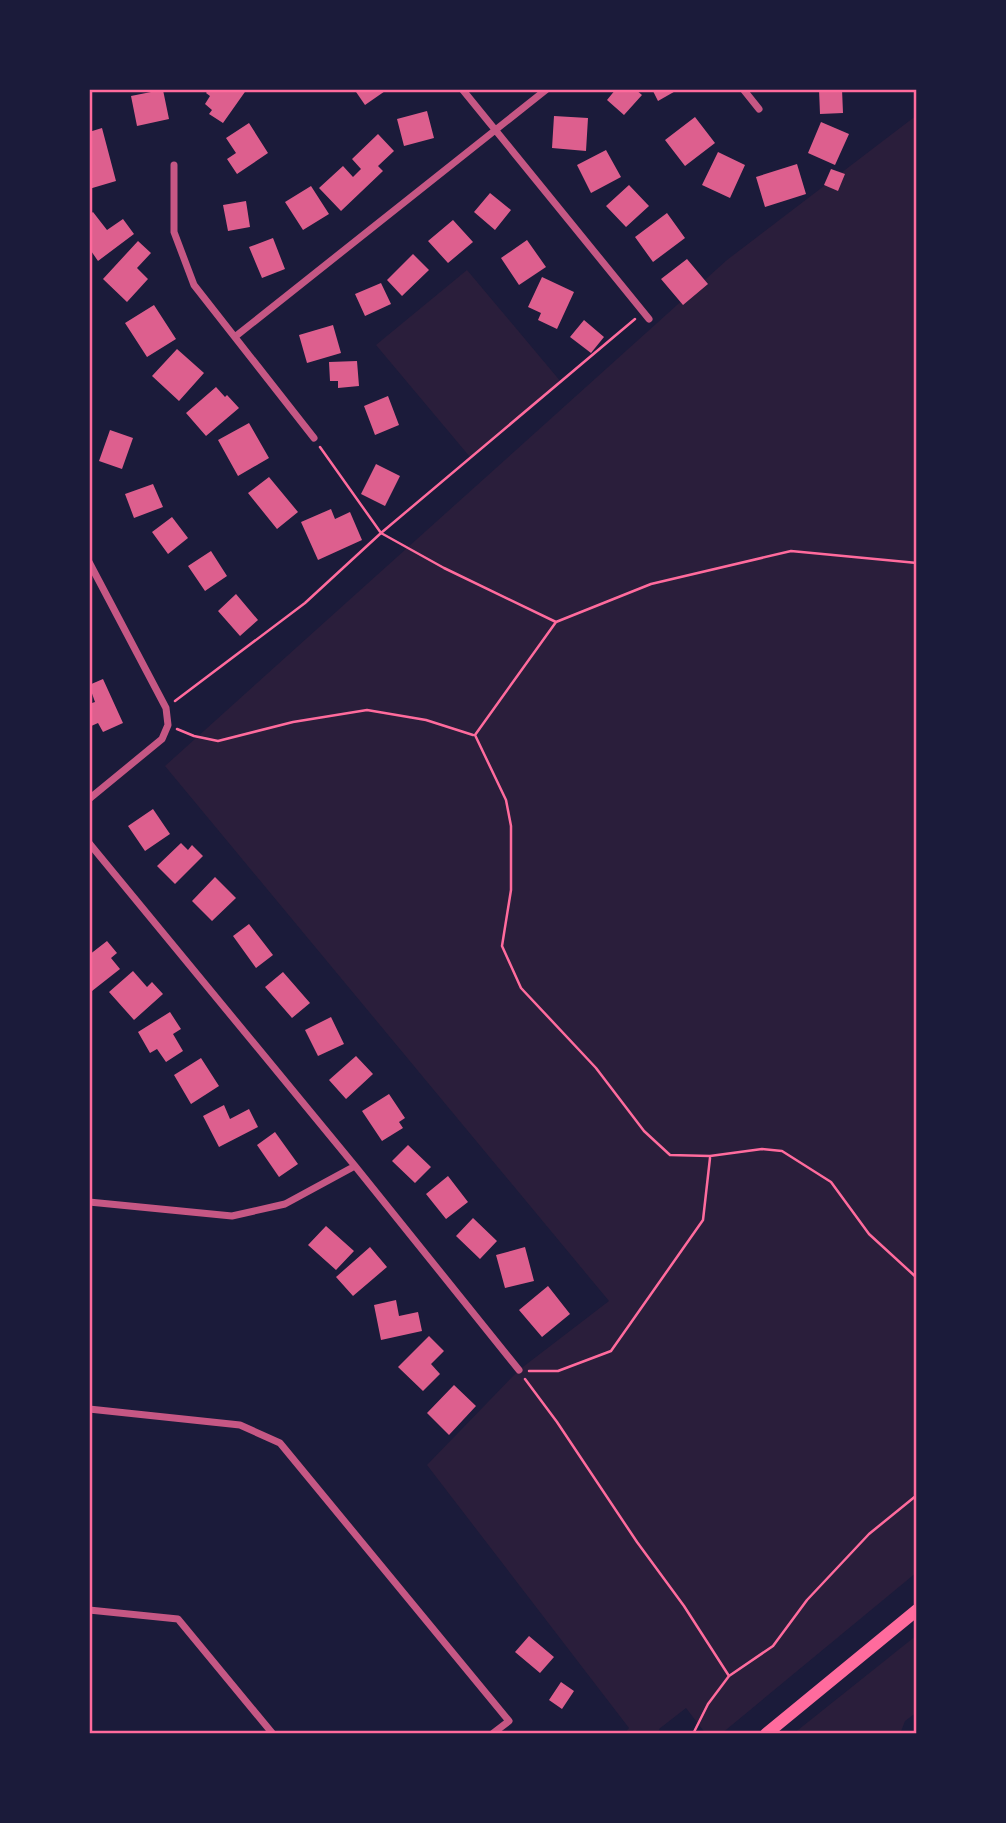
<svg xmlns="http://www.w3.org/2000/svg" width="1006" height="1823" font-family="'Times New Roman',serif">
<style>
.green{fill:#2a1e3b}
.building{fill:#dd5f8e}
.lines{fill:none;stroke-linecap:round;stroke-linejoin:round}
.path{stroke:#ff6b9d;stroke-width:2.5}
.minor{stroke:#c65784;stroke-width:7}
.secondary{stroke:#ff6b9d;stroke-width:12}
.neatline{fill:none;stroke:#ff6b9d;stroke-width:2.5}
</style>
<rect width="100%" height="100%" fill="#1b1b3a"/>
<!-- green -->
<path class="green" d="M917,115V1572L721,1734H706L686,1708L659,1729L662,1734H624L629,1728L427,1465L519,1370L609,1301L165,766L727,260Z
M467,270L561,382L470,457L376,345Z
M917,1635V1712L905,1721L900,1734H793Z"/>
<!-- building -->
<path class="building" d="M150,89H155V92L163,90L169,119L137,126L131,96L151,92Z
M209,89H247L223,123L209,114L212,110L205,104L210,96L206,93Z
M354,89H388L365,105Z
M616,89H635L642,95L624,115L607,100Z
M652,89H679L658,101Z
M819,89H842L843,113L820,114Z
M427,111L434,138L404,146L397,119Z
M554,116L588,118L586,151L552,148Z
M695,117L715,143L685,166L665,140Z
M821,122L849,134L835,165L808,153Z
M249,123L268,153L237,174L227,159L236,153L226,138Z
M102,128L116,181L89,189V132Z
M378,134L394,151L378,166L383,171L341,211L319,188L343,166L353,177L361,169L352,159Z
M606,150L621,177L591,193L577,165Z
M718,152L745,165L730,198L702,185Z
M797,164L806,194L765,207L756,177Z
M831,169L845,174L838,191L824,185Z
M629,185L649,206L626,227L606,206Z
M311,186L329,214L303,230L285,202Z
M490,193L511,210L495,230L474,212Z
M246,201L250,227L228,231L223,205Z
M93,212L107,230L123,219L134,234L98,261L89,248V215Z
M667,213L685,238L653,262L635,237Z
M453,220L473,242L448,263L428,241Z
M273,238L285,269L262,278L249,247Z
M527,240L546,267L519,285L501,258Z
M138,241L151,253L137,268L148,279L127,302L103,279Z
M413,254L429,270L402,296L387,280Z
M687,259L708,284L683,305L661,279Z
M542,277L574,292L557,329L538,320L541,313L528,307Z
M381,283L391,304L365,316L355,294Z
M154,305L176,339L147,357L125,323Z
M584,320L604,337L591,353L570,337Z
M333,325L341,353L307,363L299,335Z
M177,349L204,373L179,401L152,376Z
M357,361L359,386L338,388V381H330L329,362Z
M216,387L225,397L227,395L239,408L206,436L186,413Z
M388,396L399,425L375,435L364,406Z
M249,423L269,458L238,476L218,440Z
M110,430L133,438L122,469L99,461Z
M376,464L400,476L385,506L361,494Z
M269,477L298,512L277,529L248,493Z
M153,484L163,507L134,518L125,494Z
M331,509L335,519L350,512L362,540L318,560L301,522Z
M172,517L188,538L168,554L152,532Z
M211,551L227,576L205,591L188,566Z
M236,594L258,620L240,636L218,611Z
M103,679L123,723L103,732L98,723L89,727V704L95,702L89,685Z
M153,809L170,834L145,851L128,826Z
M181,843L188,850L192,845L203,856L175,884L157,866Z
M215,877L236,898L212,921L192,901Z
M249,924L273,955L256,968L233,936Z
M107,941L117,953L111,958L120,969L92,991L89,988V955Z
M133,971L147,987L152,982L163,994L134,1020L109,992Z
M283,972L310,1003L292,1018L265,987Z
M170,1012L181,1029L173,1034L183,1051L166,1062L157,1049L150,1053L138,1032Z
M331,1017L344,1044L318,1056L305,1030Z
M356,1056L373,1074L346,1099L329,1080Z
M201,1058L219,1086L191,1104L174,1075Z
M389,1094L405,1118L399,1122L403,1128L382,1141L362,1111Z
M224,1105L230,1119L249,1109L258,1127L219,1147L203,1116Z
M275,1132L298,1164L279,1177L257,1145Z
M408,1145L431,1167L415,1183L392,1161Z
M448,1176L468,1202L446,1219L426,1194Z
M473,1218L497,1241L480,1259L456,1236Z
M326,1226L354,1251L336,1270L308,1245Z
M370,1247L387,1267L353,1296L336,1277Z
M525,1247L534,1281L505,1288L496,1255Z
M548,1286L570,1314L542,1337L519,1310Z
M396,1300L399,1316L418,1312L422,1331L381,1340L374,1305Z
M429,1336L444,1351L431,1364L440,1374L423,1391L398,1367Z
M454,1385L476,1406L449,1435L427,1413Z
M529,1636L554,1657L540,1673L515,1652Z
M561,1682L574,1691L562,1709L549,1700Z"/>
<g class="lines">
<!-- path -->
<path class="path" d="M320,447L381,533L444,568L556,622
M917,563L791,551L651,584L556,622L475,735L506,800L511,826V890L502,946L521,988L596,1068L644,1131L670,1155L710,1156L762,1149L782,1151L831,1182L869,1234L917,1278
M175,701L305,603L381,533L635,319
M177,729L194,736L218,741L293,722L367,710L426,720L473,735
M529,1371H558L611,1351L703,1220L710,1158
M525,1379L557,1422L637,1542L684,1606L729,1676L708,1704L693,1734
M729,1676L773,1646L807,1600L869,1534L917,1495"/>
<!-- minor -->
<path class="minor" d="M462,89L649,319
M743,89L759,109
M174,165V232L194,285L314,438
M236,336L547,89
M89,562L166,708L168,725L162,739L89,799
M89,843L355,1166L519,1370
M89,1202L232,1216L285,1204L355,1166
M89,1409L240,1425L280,1443L509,1721L492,1734
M89,1610L178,1619L273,1734"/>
<!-- secondary -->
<path class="secondary" d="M766,1734L917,1610"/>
</g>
<!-- border -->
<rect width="1006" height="1823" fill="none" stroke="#1b1b3a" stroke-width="182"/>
<rect x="91" y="91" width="824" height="1641" class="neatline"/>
</svg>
